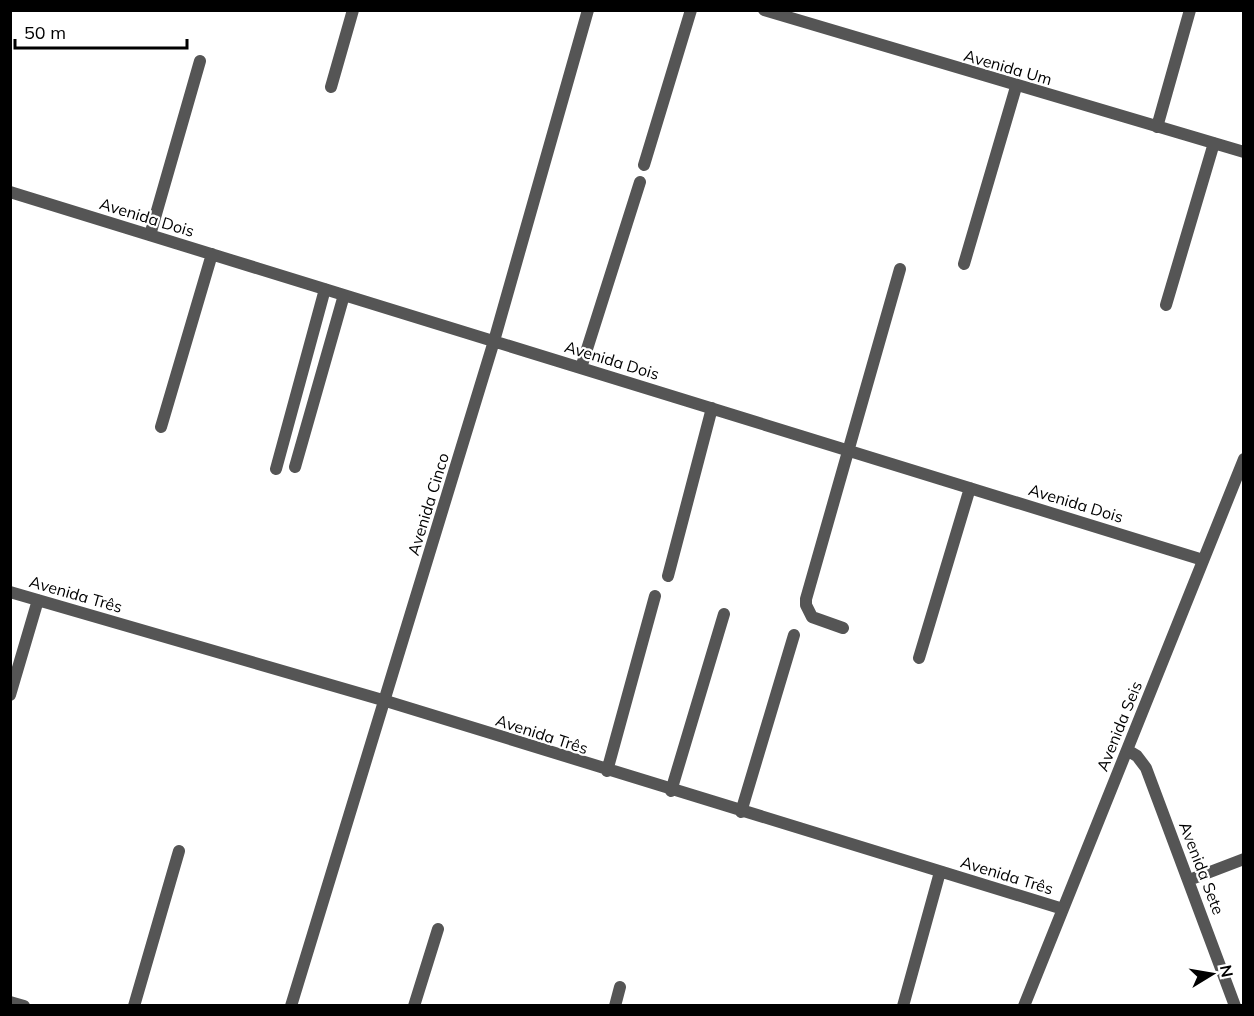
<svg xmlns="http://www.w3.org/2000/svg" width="1254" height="1016" font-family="Mulish,sans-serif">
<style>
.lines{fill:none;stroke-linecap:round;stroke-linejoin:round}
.street{stroke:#555;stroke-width:12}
.labels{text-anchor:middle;stroke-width:4.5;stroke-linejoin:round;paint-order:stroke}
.street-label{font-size:16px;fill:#000;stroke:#fff}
</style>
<rect width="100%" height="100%" fill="#fff"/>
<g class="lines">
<!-- street -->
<path class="street" d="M764,10L1244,152
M331,87L353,10
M1157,127L1190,10
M644,165L691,10
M10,192L1203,560
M150,235L200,61
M964,264L1016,87
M1166,305L1214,143
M581,368L640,182
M161,427L212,254
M295,467L344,295
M276,469L325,289
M668,576L712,408
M10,592L386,701L1063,909
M843,628L812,617L806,605V599L900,269
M919,658L970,488
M10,695L38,600
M1127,750L1137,756L1146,768L1235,1006
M607,771L655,596
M671,791L724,614
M741,812L794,635
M1189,880L1244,859
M10,1002L24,1006
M134,1006L179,851
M291,1006L494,341L588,10
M414,1006L438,929
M615,1006L620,987
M903,1006L940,872
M1024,1006L1244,459"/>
</g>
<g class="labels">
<!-- street labels -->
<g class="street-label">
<text transform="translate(1008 67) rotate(16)" y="6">Avenida Um</text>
<text transform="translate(147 217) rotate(17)" y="6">Avenida Dois</text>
<text transform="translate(612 360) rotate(17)" y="6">Avenida Dois</text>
<text transform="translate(1076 503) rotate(17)" y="6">Avenida Dois</text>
<text transform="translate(428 504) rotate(-73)" y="6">Avenida Cinco</text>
<text transform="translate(76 594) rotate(16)" y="6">Avenida Três</text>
<text transform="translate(1119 726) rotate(-68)" y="6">Avenida Seis</text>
<text transform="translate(542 734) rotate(18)" y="6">Avenida Três</text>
<text transform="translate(1202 868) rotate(69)" y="6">Avenida Sete</text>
<text transform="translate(1007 875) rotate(17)" y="6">Avenida Três</text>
</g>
</g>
<!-- border -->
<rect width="1254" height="1016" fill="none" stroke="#000000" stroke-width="24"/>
<!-- north arrow -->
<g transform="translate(1212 974) rotate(79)" stroke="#ffffff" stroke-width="4.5" paint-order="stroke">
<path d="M0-4.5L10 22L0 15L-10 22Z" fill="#000000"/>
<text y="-9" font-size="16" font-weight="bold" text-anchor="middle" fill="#000000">N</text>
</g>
<!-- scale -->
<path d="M15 39v9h172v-9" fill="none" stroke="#000000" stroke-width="3"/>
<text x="24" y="39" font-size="18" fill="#000000" stroke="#ffffff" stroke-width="4.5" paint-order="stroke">50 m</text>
</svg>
